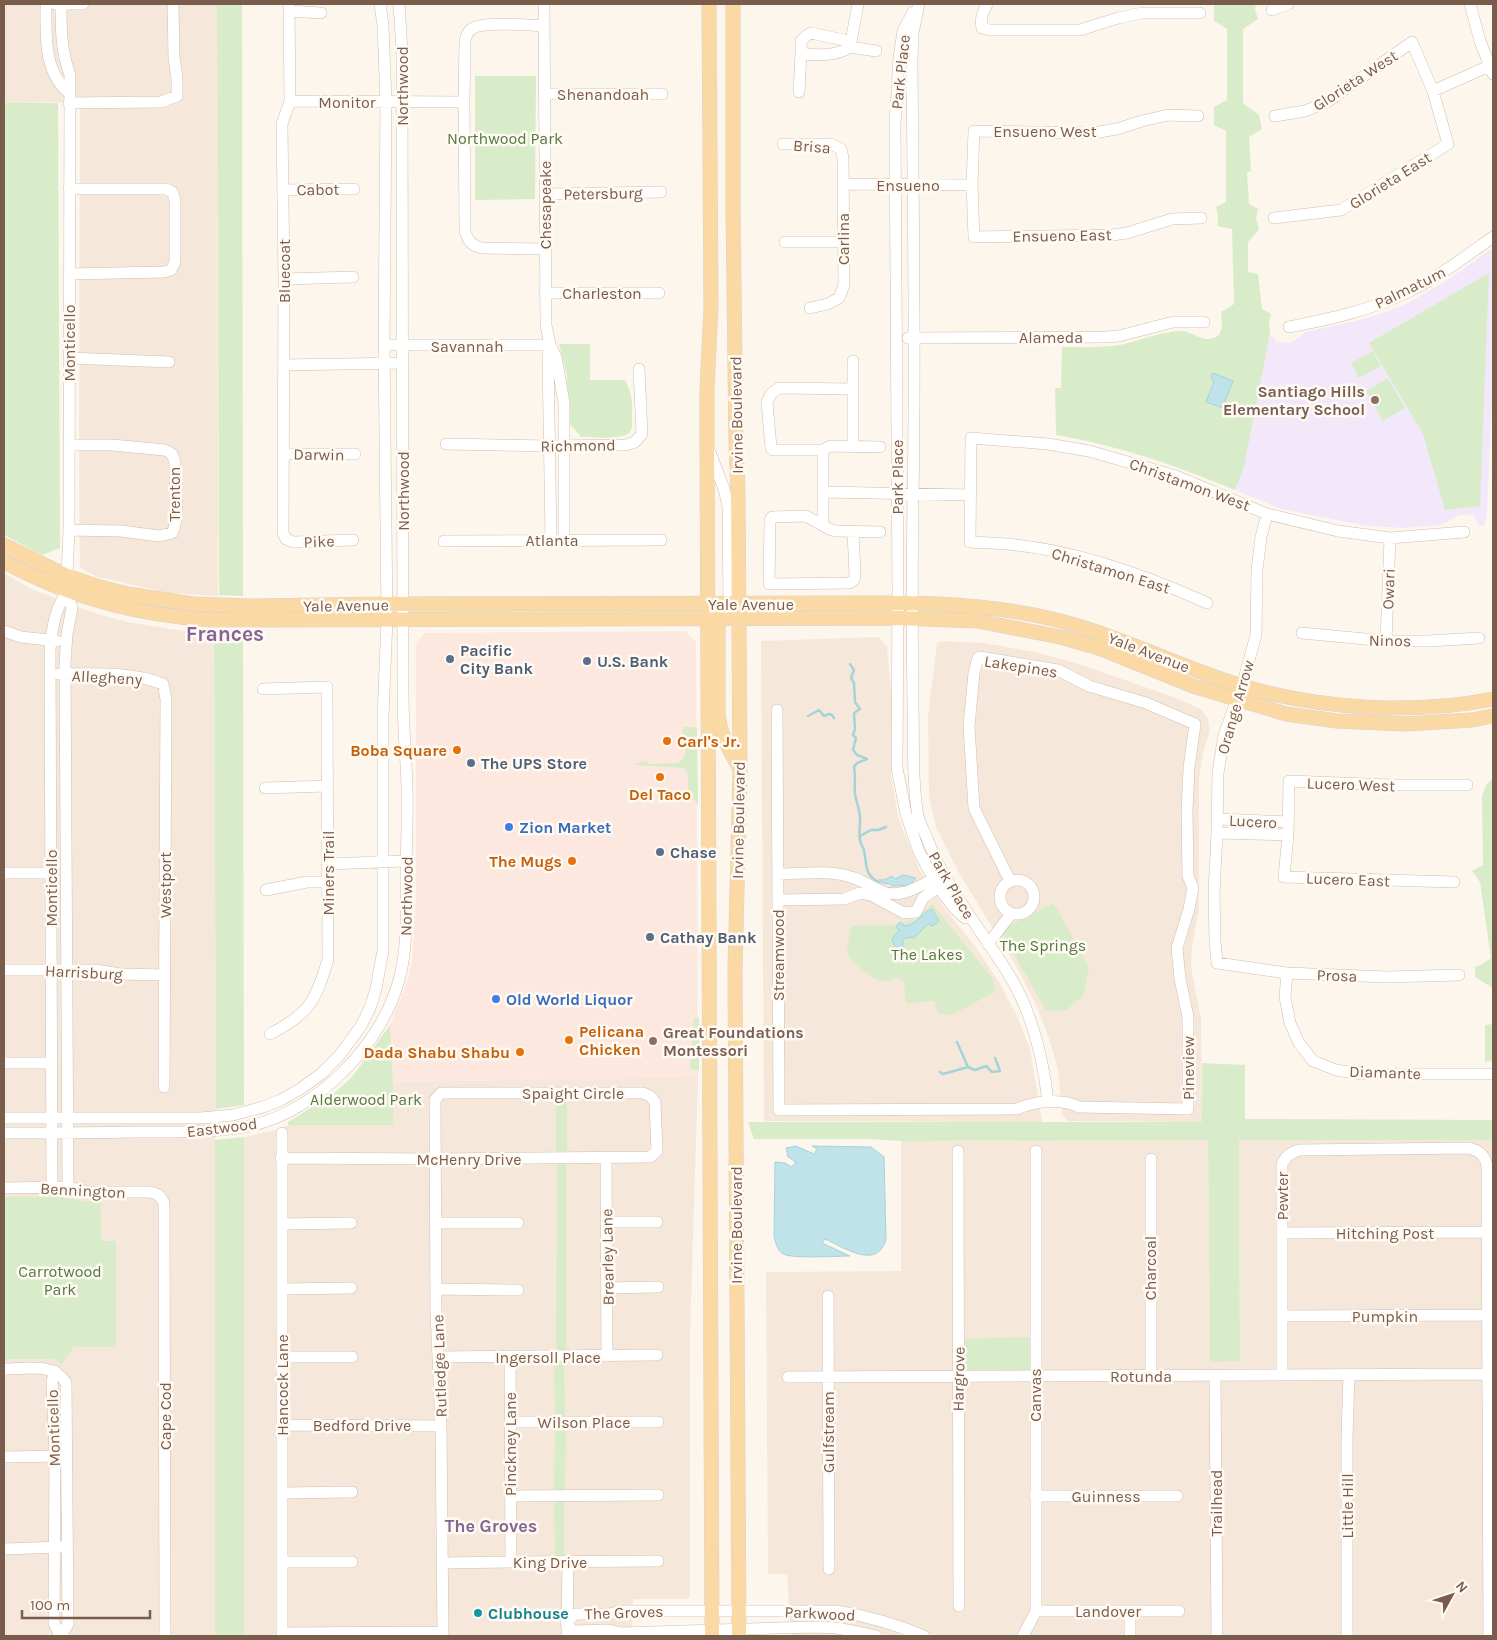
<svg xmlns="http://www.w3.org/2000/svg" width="1497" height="1640" font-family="Karla,sans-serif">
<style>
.residential{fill:#f5e8da}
.commercial{fill:#fde8e0}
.education{fill:#f3e8fa}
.green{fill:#d8ecc9}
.water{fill:#bfe3e8;stroke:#a5d3da}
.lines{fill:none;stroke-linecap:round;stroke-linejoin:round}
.stream{stroke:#a5d3da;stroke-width:2.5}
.minor-casing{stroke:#d1beb0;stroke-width:12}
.major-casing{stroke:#dad1cd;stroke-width:15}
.minor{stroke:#fff;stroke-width:11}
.major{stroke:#fbd9a5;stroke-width:14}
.education-dot{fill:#8d6e63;stroke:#fffaf3;stroke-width:2}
.service-dot{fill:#5c6f8a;stroke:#fffaf3;stroke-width:2}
.food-dot{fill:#e8710a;stroke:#fffaf3;stroke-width:2}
.shop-dot{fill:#3f7fe0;stroke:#fffaf3;stroke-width:2}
.culture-dot{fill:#0f9aa8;stroke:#fffaf3;stroke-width:2}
.labels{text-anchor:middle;stroke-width:5;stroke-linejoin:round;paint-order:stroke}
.street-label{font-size:16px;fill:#7a5c4d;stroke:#fffaf3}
.park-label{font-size:16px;fill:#537a41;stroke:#fffaf3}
.education-label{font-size:16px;font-weight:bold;fill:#785e54;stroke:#fffaf3;text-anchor:end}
.service-label{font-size:16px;font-weight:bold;fill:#4e5e75;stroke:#fffaf3;text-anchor:start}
.food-label{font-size:16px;font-weight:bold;fill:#c56008;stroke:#fffaf3;text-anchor:end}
.shop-label{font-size:16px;font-weight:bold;fill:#366cbe;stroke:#fffaf3;text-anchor:start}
.culture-label{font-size:16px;font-weight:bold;fill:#0d838f;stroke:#fffaf3;text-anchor:start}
.neighbourhood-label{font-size:18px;font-weight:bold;fill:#846695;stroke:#fffaf3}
.district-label{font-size:21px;font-weight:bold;fill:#846695;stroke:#fffaf3}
</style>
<rect width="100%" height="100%" fill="#fdf6ec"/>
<!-- residential -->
<path class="residential" d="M4,4H217L218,596L168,593L98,577L80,568L79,486L80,102L4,103Z
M4,573L31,589L97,614L127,622L183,631L214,630L216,1109L215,1140V1636H4Z
M878,637L887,646L892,704L891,775L898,817L919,869L943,906L975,946L999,982L1017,1016L1030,1049L1042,1122L764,1121L761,641Z
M944,641L984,643L1035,652L1079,664L1179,699L1202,710L1208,719L1210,731L1203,753L1199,779V908L1192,948L1191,967L1201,1019L1202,1122L1067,1121L1062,1115L1058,1070L1049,1038L1036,1005L1019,971L960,875L936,827L929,796L928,716L937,643Z
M698,1077L690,1333V1597L686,1599H633L632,1636H244V1137L280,1129L288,1125H392L393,1082Z
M1208,1139L1210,1361H1240L1239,1140H1493V1636H791L787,1574H768L766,1272L901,1271V1141Z"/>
<!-- commercial -->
<path class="commercial" d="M685,631L696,642L698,1077L393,1082L390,1025L408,980L412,959L416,898V643L425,633Z"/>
<!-- education -->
<path class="education" d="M1493,248V377L1487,512L1484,526H1479L1474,516L1468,514L1457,516L1441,525L1404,528L1367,526L1281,509L1235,490L1244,467L1270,334L1277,342L1288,343L1294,341L1306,332L1359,320L1386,312L1407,303L1443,283Z"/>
<!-- green -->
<path class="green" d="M217,4H242L243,596L219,595Z
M1214,4H1256L1255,9L1258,19L1243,29V103L1259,115L1262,129L1249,137L1251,171L1247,172L1249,204L1258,209L1256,219L1259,230L1248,242V272L1258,274L1262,309L1271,314L1269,322L1270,334L1244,467L1235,490C1177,466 1118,445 1056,435L1055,388H1061L1062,347C1081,347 1101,348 1120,345C1140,341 1159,332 1179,331C1193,330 1202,344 1216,337C1224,332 1222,321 1221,312L1234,304L1232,229L1217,226L1218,217L1216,207L1226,202V131L1214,125V107L1227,100V29L1214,21Z
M475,76H536L535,199L475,200Z
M4,103H58L60,548L42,555L4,535Z
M1489,273L1480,506L1445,510L1423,434L1369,343Z
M559,344H590V380H625C631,391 633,402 632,415C632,419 633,427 631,430C627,441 592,437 581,437L568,422L567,376Z
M1373,351L1381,366L1359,378L1351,363Z
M1388,378L1405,408L1383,421L1366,391Z
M243,631L244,1105L216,1109L214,632Z
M683,727H697L698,804H696L695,800H688V775L684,768L633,765L643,761L651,764L678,763L682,760L686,752L683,745Z
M1493,778V994V988L1475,977V967L1481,965L1491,958L1480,882L1472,871L1483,865L1482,796L1486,785Z
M1054,903L1089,968L1083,997C1076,1000 1074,1003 1069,1008C1063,1012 1053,1010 1046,1010L1000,930Z
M932,904L993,979L995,992L951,1015L939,1013L934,1001L906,1003L904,983L898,977L892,980L882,981L875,979L851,961L847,949L851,926L893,925L905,921L915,920Z
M694,1018H699V1071L690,1069Z
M1493,1024V1061L1485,1062V1025Z
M390,1025L393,1082V1125H288V1122L332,1095L352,1077Z
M1202,1063L1245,1065V1119L1493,1120V1140H1239L1240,1361L1210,1362L1208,1140L901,1141L871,1139H754L748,1122H1202Z
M556,1097H567V1151H556Z
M244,1137V1636H215V1140Z
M557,1162H566V1350H556Z
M4,1197H63L82,1201L101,1202V1241H116V1347H74L62,1364L54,1359H4Z
M1030,1337L1031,1371L966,1373L965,1339Z
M554,1362H564L565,1416H555Z
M555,1428H566L565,1490H554Z
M554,1502H564V1556H555Z"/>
<!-- water -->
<path class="water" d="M1213,373L1233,381L1225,401L1227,405L1226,409L1206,402L1214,382L1211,377Z
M903,875L916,878L912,882V885L892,886L890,884L876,882L878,880H884L892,876L895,879Z
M932,909L939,921L933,926L928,924L914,938L911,937L903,939V948L899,949L894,945L892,939L899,930L896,927L900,922L905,926C917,925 921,913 932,909Z
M796,1146L814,1154L817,1149L812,1146L871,1147L884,1157L886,1239C878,1271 843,1247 825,1239L822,1243L850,1256C837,1256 794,1259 783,1254C777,1250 776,1243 774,1237L775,1162L785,1163L792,1167L796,1162L788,1157L786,1148Z"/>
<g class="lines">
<!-- stream -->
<path class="stream" d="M850,664L854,670L851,678L854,683L855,702L860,709L854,713L855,729L853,735L856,738L853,750L857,755L867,759L857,763L854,767C856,776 854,785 855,794C856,801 861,813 860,820C860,828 858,836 861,844C862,847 864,847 864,851C867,863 864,874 877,881
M808,716L819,710L824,716L829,714L832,715L834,718
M860,836L871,830H878L886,827
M968,1067L975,1070L986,1066L992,1072L1000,1071L995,1058
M940,1072L943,1074L968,1067L957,1042"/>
<defs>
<path id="minor" d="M46,4C46,36 43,72 70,94
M55,4H83
M61,4C61,30 61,50 70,75L69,530L67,576V592L72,608L67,634L65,663L68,1187
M289,4L290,101L282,124L284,279L283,533L286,539L293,542L353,540
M544,4L546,325L550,345L556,357L564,403V540
M919,4L913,33L912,61C913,206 916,352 913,498C912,568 912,638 913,708C914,744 912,781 918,816C920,824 925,833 928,841C948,890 978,926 1006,970C1032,1010 1043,1056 1048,1102
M987,4C983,12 980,18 982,28L990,30H1080L1118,18L1142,13H1200
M1470,4L1480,41L1493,74
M1272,10L1288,4
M289,11L321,13
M913,12L903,31L899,58L895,125L898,592L897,768L906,814L919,852L938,887L955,909L965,918
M544,26C530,25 484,22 473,28C468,31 466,35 465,41L464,102L465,231C468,241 472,246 482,248L545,249
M801,53V41L806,36L811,33L844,40L850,47L876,51
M1433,91L1489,66
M799,92L801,53C816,56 837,56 850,47L858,4
M544,94H662
M290,101L464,102
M69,103L161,102L177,96V79L174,57L173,4
M1198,116L1168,115L1142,121L1117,129L1093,133L974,131L972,185L974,237L1112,235L1127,233L1172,219L1201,218
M783,144H831L841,149L843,158L844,285L839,298L828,304L810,308
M843,184L972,185
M69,189H166L172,192L175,200V262L171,270L164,272L69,274
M283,190L354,189
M545,194L661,192
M1274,218L1341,210L1448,144L1433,91L1412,42L1327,102L1305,111L1275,116
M785,242H843
M284,279L353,277
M545,293H659
M1289,327C1330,319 1372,310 1410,291C1440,276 1466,256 1493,237
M908,338L1106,337L1119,336L1173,322H1204
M384,345H550
M550,345L548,357L551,540
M69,358L169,362
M853,361V447
M284,365L403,363
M853,389L779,388L771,394L767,402L771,448L773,450H823L830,446L880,447
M446,444L549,446L626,445L635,442L642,434L639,369
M69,445H112L165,450L172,454L175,462C174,482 181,516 172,533L159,536L121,531L69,530
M708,447L724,489L728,506L729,604L732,609
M283,454H355
M823,492L971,495
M1267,514L1261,537L1257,570L1256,635L1242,686L1224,735L1218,773L1217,833L1214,893L1215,941L1217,963L1287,973L1387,977L1459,975
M823,525V450
M853,532L855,576L854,580L849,583L769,584L770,520L772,517L806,516L829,529L836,531L880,532
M444,541L661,540
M1207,603C1147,576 1082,552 1016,545C1001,543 986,543 970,542L971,438L1048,444L1089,451L1176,476L1267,514L1338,531L1390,538L1464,532
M4,631L21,637L57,641
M1302,633L1386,641H1428L1479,638
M1386,641L1390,538
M59,674C93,674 131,671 163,684L166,699L164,1087
M263,689L327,687L328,959C316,1001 309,1014 270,1034
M777,710L779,1110L1017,1109C1035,1101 1061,1098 1079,1107L1188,1109V1017L1180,979L1177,948L1189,909L1193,888L1188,876L1187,810L1189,768L1195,724L1146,703L1089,686L1058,670L980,657L978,658L974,673L969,726L974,808L1010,881
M265,788L327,786
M1218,819L1288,822
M1217,833L1288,835
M328,864L406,861
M4,873H51
M778,874C799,874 827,870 847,876C859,878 868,885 879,890C898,900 916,888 933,879
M1000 897a17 17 0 1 1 34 0a17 17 0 1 1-34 0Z
M1454,882L1284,877L1288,835L1289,781L1392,785H1467
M266,890L307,882H328
M778,900L844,899L860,893L871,895L904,913L916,912L923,898L938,887
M988,944L1011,914
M4,970H95L120,974L164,975
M1287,973L1285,997L1290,1023L1299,1043L1313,1061L1336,1070L1362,1074H1493
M4,1063H52
M4,1118H201L233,1115L263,1107L281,1100L300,1089L321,1074L339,1056L361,1026L370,1008L376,989L383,950V717L387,619L384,345L386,102L383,26L380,4
M4,1133C47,1133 89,1133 132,1132C171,1132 211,1133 249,1126C317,1112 384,1043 400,976C408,944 406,911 406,878C406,848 408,818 407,787C406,756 403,725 403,693L402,51L399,4
M282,1133V1636
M958,1151L959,1606
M606,1157L607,1356
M281,1158L435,1159L650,1157L657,1151L655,1102L650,1096L643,1093H441L435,1100L436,1312L441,1426L443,1636
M1151,1159V1376
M52,1187L50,649C52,629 55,608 67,592
M4,1188L68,1187L89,1192H148C157,1193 160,1195 164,1203L165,1636
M606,1222H657
M437,1223H518
M282,1224L351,1223
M1282,1233L1487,1232
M607,1288L658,1287
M282,1289L351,1288
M436,1289L518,1290
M828,1296L829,1569
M1282,1316L1488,1315
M282,1357H352
M439,1357L657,1355
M510,1357L511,1562
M4,1369C25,1369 54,1362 66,1383L68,1624L61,1636
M55,1371L52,1381L55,1456L54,1623L60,1636
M1282,1375V1164C1286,1156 1290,1153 1299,1150L1468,1148C1479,1150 1485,1155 1487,1166L1489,1636
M1215,1376L1217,1636
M788,1377L1493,1374
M510,1422H658
M282,1425L441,1426
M4,1457L61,1456
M283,1493L352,1492
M510,1496L658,1495
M1035,1496H1177
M4,1549L61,1547
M283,1562H352
M442,1563L511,1562L658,1561
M1036,1611H1179
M1130,1611V1636
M282,1633L443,1632
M567,1636L568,1562
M876,1636L837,1628L812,1627L621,1633L609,1630L573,1631L566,1623L575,1614H609L622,1611H836C867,1616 895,1624 924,1636
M1023,1636L1036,1611V1151
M1347,1636V1437L1349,1375"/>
<path id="major" d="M709,4L711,307L707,389V443L712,1636
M733,4V207L736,442L738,494L740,768L735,970L739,1636
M4,545L67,576L100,587L128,594L193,604L249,606L387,604L887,603C951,603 1016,607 1078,626C1134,643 1186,669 1242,686C1320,709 1413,715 1493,699
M4,562C73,598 135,615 212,620L898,618L978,621L1060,637L1099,648L1193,686L1286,714L1337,721L1405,724L1472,720L1493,716
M713,613L718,619V715C721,737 729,749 739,767"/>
</defs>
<!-- minor casing -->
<use href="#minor" class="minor-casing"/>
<!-- major casing -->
<use href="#major" class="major-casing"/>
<!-- minor -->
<use href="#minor" class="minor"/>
<!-- major -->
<use href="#major" class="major"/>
</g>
<!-- markers -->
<g class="education-dot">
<circle cx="1375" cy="400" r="5"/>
<circle cx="653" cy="1041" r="5"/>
</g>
<g class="service-dot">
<circle cx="450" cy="659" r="5"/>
<circle cx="587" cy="661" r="5"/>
<circle cx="471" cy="763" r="5"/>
<circle cx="660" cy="852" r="5"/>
<circle cx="650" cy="937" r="5"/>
</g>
<g class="food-dot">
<circle cx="667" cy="741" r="5"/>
<circle cx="457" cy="750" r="5"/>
<circle cx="660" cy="777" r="5"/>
<circle cx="572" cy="861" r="5"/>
<circle cx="569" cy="1040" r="5"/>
<circle cx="520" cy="1052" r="5"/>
</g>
<g class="shop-dot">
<circle cx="509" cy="827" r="5"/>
<circle cx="496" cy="999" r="5"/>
</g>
<circle class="culture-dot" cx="478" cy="1613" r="5"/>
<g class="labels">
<!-- street labels -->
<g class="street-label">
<text transform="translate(900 72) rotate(-84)" y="6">Park Place</text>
<text transform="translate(1355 80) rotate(-33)" y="6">Glorieta West</text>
<text transform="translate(402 86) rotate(-90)" y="6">Northwood</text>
<text x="603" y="100">Shenandoah</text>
<text x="347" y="108">Monitor</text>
<text x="1045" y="137">Ensueno West</text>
<text transform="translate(812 146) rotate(4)" y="6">Brisa</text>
<text transform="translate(1390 180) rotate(-32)" y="6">Glorieta East</text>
<text x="908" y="191">Ensueno</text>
<text transform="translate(318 189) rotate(-1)" y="6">Cabot</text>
<text transform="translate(603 193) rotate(-1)" y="6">Petersburg</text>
<text transform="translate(545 205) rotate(-90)" y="6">Chesapeake</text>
<text transform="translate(1062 235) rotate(-1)" y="6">Ensueno East</text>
<text transform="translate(843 239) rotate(-90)" y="6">Carlina</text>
<text transform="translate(284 271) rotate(-90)" y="6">Bluecoat</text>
<text transform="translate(1410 287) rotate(-26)" y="6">Palmatum</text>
<text x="602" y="299">Charleston</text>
<text x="1051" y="343">Alameda</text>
<text transform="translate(69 343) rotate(-90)" y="6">Monticello</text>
<text x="467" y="352">Savannah</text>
<text transform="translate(736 415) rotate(-91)" y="6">Irvine Boulevard</text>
<text transform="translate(578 445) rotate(-1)" y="6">Richmond</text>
<text transform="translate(319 454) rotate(1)" y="6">Darwin</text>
<text transform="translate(897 477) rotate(-90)" y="6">Park Place</text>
<text transform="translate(1190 484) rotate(20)" y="6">Christamon West</text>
<text transform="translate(403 491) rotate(-90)" y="6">Northwood</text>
<text transform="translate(174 494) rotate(-90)" y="6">Trenton</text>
<text x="552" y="546">Atlanta</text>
<text transform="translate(319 541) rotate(-2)" y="6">Pike</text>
<text transform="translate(1111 570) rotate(17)" y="6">Christamon East</text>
<text transform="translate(1388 589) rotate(-88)" y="6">Owari</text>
<text x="751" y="610">Yale Avenue</text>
<text transform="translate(346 605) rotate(-1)" y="6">Yale Avenue</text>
<text transform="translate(1390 640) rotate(1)" y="6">Ninos</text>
<text transform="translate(1149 652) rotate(21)" y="6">Yale Avenue</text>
<text transform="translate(1021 666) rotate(9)" y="6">Lakepines</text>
<text transform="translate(107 677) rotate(3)" y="6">Allegheny</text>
<text transform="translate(1235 707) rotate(-74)" y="6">Orange Arrow</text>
<text transform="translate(1351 784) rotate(2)" y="6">Lucero West</text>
<text transform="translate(738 820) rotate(-89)" y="6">Irvine Boulevard</text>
<text transform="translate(1253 821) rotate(3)" y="6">Lucero</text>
<text transform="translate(328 873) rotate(-90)" y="6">Miners Trail</text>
<text transform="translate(1348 879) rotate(2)" y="6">Lucero East</text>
<text transform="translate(165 885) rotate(-90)" y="6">Westport</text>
<text transform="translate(952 885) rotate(60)" y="6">Park Place</text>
<text transform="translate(51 888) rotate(-90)" y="6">Monticello</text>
<text transform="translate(406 896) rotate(-89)" y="6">Northwood</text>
<text transform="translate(778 955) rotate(-90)" y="6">Streamwood</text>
<text transform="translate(84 972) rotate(3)" y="6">Harrisburg</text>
<text transform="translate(1337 975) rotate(2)" y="6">Prosa</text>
<text transform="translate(1188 1068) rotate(-90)" y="6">Pineview</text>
<text transform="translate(1385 1072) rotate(2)" y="6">Diamante</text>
<text x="573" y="1099">Spaight Circle</text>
<text transform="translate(222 1127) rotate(-7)" y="6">Eastwood</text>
<text x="469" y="1165">McHenry Drive</text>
<text transform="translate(83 1190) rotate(3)" y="6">Bennington</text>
<text transform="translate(1282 1196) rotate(-90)" y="6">Pewter</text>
<text transform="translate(736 1225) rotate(-90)" y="6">Irvine Boulevard</text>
<text x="1385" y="1239">Hitching Post</text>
<text transform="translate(607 1257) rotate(-91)" y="6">Brearley Lane</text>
<text transform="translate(1150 1268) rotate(-90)" y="6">Charcoal</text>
<text x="1385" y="1322">Pumpkin</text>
<text x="548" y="1363">Ingersoll Place</text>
<text transform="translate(439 1366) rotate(-92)" y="6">Rutledge Lane</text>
<text x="1141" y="1382">Rotunda</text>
<text transform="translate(958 1379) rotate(-89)" y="6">Hargrove</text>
<text transform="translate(282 1385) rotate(-90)" y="6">Hancock Lane</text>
<text transform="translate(1035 1395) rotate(-90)" y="6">Canvas</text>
<text transform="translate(165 1416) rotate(-90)" y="6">Cape Cod</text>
<text x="584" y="1428">Wilson Place</text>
<text x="362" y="1431">Bedford Drive</text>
<text transform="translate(53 1428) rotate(-92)" y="6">Monticello</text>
<text transform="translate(828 1432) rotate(-90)" y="6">Gulfstream</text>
<text transform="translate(510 1444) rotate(-90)" y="6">Pinckney Lane</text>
<text x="1106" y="1502">Guinness</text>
<text transform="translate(1216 1503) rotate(-90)" y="6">Trailhead</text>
<text transform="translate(1347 1506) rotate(-90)" y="6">Little Hill</text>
<text x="550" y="1568">King Drive</text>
<text x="1108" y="1617">Landover</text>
<text transform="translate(624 1612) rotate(-2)" y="6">The Groves</text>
<text transform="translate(820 1613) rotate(3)" y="6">Parkwood</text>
</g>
<!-- park labels -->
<g class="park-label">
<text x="505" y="144">Northwood Park</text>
<text x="1043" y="951">The Springs</text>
<text x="927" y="960">The Lakes</text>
<text x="366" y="1105">Alderwood Park</text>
<text x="60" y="1277">Carrotwood<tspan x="60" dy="18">Park</tspan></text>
</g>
<!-- education labels -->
<g class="education-label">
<text x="1365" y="397">Santiago Hills<tspan x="1365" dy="18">Elementary School</tspan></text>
<text x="663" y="1038" text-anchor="start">Great Foundations<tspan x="663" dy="18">Montessori</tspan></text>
</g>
<!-- service labels -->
<g class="service-label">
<text x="460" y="656">Pacific<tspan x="460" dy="18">City Bank</tspan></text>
<text x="597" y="667">U.S. Bank</text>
<text x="481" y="769">The UPS Store</text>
<text x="670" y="858">Chase</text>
<text x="660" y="943">Cathay Bank</text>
</g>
<!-- food labels -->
<g class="food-label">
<text x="677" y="747" text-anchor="start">Carl's Jr.</text>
<text x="447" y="756">Boba Square</text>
<text x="660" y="800" text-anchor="middle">Del Taco</text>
<text x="562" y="867">The Mugs</text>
<text x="579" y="1037" text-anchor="start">Pelicana<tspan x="579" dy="18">Chicken</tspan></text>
<text x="510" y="1058">Dada Shabu Shabu</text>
</g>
<!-- shop labels -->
<g class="shop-label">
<text x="519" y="833">Zion Market</text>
<text x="506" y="1005">Old World Liquor</text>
</g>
<!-- culture labels -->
<g class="culture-label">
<text x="488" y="1619">Clubhouse</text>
</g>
<!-- neighbourhood labels -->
<g class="neighbourhood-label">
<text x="491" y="1532">The Groves</text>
</g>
<!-- district labels -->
<g class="district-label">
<text x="225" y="641">Frances</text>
</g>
</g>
<!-- border -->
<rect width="1497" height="1640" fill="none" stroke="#7a5c4d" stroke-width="10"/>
<!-- north arrow -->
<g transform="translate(1452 1595) rotate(50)" stroke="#fffaf3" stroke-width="4" paint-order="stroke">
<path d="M0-4L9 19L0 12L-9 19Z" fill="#7a5c4d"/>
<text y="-8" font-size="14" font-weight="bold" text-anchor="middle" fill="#7a5c4d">N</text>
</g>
<!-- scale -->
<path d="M22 1610v8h128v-8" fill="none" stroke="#7a5c4d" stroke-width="2.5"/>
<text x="30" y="1610" font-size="15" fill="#7a5c4d" stroke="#fffaf3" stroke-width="4" paint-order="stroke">100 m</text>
</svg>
